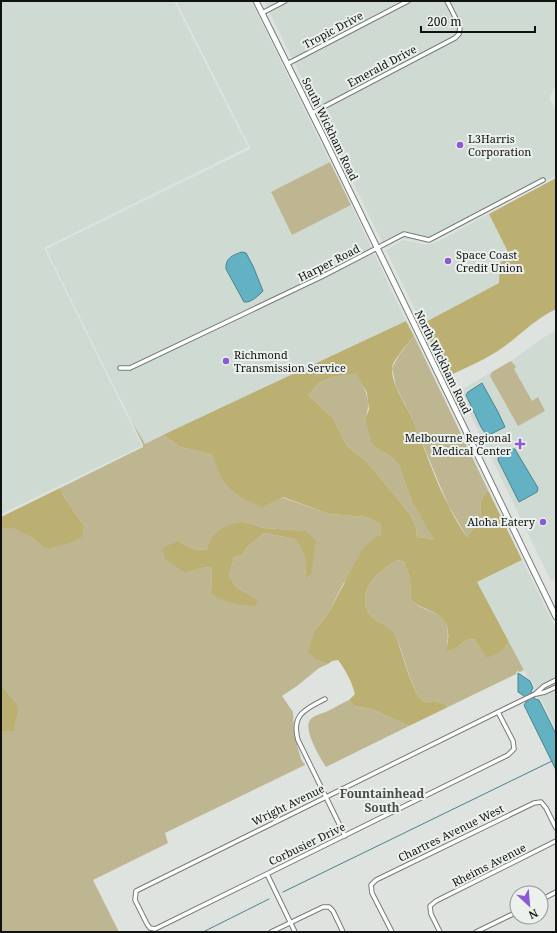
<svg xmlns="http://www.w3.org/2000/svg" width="557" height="933" font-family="'Noto Serif',serif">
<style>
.built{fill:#cedad2}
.green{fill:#beb690;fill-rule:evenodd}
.forest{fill:#bbaf71;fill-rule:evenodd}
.water{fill:#63b2c3;stroke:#4a828e}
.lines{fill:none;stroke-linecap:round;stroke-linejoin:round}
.stream{stroke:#4a828e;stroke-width:1}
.minor-casing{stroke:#777c79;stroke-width:5.5}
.secondary-casing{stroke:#777c79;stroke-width:7}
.minor{stroke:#fff;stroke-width:3.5}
.secondary{stroke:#fff;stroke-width:5}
.poi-dot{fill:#8c5ad4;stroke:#ecf1ed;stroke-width:1.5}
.labels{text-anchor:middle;stroke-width:4;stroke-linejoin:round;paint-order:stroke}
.street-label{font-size:11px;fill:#101211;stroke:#ecf1ed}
.poi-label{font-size:11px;fill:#101211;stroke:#ecf1ed;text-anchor:start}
.neighbourhood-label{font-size:12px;font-weight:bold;fill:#494d4a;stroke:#ecf1ed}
</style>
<rect width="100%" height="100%" fill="#dee3e0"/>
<!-- built -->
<path class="built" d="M1,1H174L248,147L44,248L142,446L1,514Z
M176,1H251L330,162L271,193L292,235L351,205L406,321L145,444L131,420L46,249L250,149V147Z
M264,1H556V85L549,98L556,110V176L436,240L427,243L402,238L385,248Z
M489,214L510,256L500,278L499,283L422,324L386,250L403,240L427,245L437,242Z
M556,330V578L551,581L459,391L511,361L540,340Z
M522,560L556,629V730L541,699L536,697L535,696L538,695L536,691L533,692L535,688L531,680L527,677L524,669L477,582Z"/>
<!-- green -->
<path class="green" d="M330,162L351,205L292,235L271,192Z
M414,336L488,490C479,501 479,506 482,519L467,537L448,505L412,418L396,387L392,368L399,355Z
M511,361L516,367L514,369L532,401L538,397L545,411L518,426L490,376L492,372Z
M356,372C364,388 373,400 365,418L381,451L392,457L399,465L411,500L435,539L417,537L416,527L410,514L367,462L347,446L333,418L308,395L319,383L333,377Z
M131,420L145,444L163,435L180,447L213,454L220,475L329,514L366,517L381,524V537L343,584L329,612L316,629V660L328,664L319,668L297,686L282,696L293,712L294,734L301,759L305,765L165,833L168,843L93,880L119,932H1V733L2,731L14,730L19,707L1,684V529L14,527L33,538L45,549L54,546L83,524L66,500L60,488L143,447V445ZM245,522L264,528L306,531L311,575L304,579C309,563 305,552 295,539L264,533L247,547L243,555L234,557L229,576L236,587L258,600L211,593L212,568L205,567L186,573L178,541L193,549L207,550Z
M398,560L404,562L410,579L411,600C432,619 452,606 447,646H459L466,640L475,639L503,650L509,642L524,670L520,672L517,671L516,674L448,707C436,697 429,707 420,698C413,691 402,651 397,639C391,626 378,624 370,615C368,612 367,609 366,606C360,586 382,568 398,560Z
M349,700L354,706L372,709L409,726L326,767C320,758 303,729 310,720C315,714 323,714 330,710C336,707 342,703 349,700Z"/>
<!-- forest -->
<path class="forest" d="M556,178V309C537,318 522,333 505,346C487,359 467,367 447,377L422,324L499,283L500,263L510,256L489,214Z
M406,321L414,336C408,344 392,360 392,369C392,386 406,405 413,420C429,459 442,502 467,537L482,519C479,506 479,501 488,490L522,560L477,582L509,642L503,650L487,658L475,639L466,640L459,646L446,652C447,646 449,639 448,633C448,611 424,612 411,600L410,579L404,562L398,560C382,568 360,586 366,606C367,609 368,612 370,615C378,624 392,626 397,639C401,651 413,691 420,698C429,707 436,697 448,707L409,726L372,709L354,706L349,700L355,694C352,682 345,669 338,660L332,661L328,664L316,660L308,651L316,629L329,612L363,548L377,536H381V524L366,517L329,514L283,497L262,507C246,500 228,492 220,475C217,468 215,461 212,454L180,447L163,435ZM356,373L367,393L369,410L365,418L372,443L381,451L392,457L399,465L411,500L434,539L417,537L416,527L410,514L367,462L347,446L333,418L308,395L319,383L333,377Z
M60,488L66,500L83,524V536L70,543L45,549L33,538L14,528L1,529V517Z
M245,522L264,528L306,531L316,541L311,575L304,579C309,563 305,553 295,539L264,533L247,547L243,555L234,557L229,576L236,587L258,600L255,606C239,605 224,603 211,593L212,568L205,567L186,573L165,559L163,548L178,541L193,549L207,550C213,530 224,524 245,522Z
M1,684L19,707L14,731H3L1,733Z"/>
<!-- water -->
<path class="water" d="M242,252L246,253L253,266L263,291C258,296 251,303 244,302L226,269C225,258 233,255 242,252Z
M482,383L498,412L505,427L487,436L481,427L466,395L468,392Z
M511,449H515L516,451L538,488L537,492L519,502L498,460V458Z
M518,673L530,681L533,688L531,692L535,699L539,700L556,734V770L524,705L527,701L524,696L518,692Z"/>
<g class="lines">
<!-- stream -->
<path class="stream" d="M283,892L552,761
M203,932L269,899"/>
<defs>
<path id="minor" d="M262,13L285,1
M287,64L408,1
M312,113L455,38L459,34L460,27L447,1
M120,368H130L323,276L404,234L429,240L543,180
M536,694L545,692L556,687
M325,699C305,709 291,715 298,740L345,836
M498,712L513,741L514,749L508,755L155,929L150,928L147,924L135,900L136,891L498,712L535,694L544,686L556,680
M267,874L295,932
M541,900L556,892
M271,932L323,907H329L333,911L343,932
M392,932L372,893L371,885L376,880L534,803L541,802L546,808L556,828
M440,932L431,914L430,906L436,901L556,841
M476,932L517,912"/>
<path id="secondary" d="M256,1L323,136L556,617"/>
</defs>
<!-- minor casing -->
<use href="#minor" class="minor-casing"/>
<!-- secondary casing -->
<use href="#secondary" class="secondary-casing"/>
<!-- minor -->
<use href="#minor" class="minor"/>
<!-- secondary -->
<use href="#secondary" class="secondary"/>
</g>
<!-- markers -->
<g class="poi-dot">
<circle cx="460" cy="145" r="4"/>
<circle cx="448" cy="261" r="4"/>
<circle cx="226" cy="361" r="4"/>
<path d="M518 438h4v4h4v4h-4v4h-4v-4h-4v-4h4z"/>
<circle cx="543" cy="522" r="4"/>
</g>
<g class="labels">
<!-- street labels -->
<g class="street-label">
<text transform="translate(333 30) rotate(-28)" y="4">Tropic Drive</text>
<text transform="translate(382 66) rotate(-28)" y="4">Emerald Drive</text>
<text transform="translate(330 129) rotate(64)" y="4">South Wickham Road</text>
<text transform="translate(329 263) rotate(-27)" y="4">Harper Road</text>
<text transform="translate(443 362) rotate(64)" y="4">North Wickham Road</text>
<text transform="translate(288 805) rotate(-26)" y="4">Wright Avenue</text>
<text transform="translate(451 833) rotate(-26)" y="4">Chartres Avenue West</text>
<text transform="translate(307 844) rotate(-26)" y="4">Corbusier Drive</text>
<text transform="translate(489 865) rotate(-27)" y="4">Rheims Avenue</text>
</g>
<!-- poi labels -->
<g class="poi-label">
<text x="468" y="143">L3Harris<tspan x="468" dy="13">Corporation</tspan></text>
<text x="456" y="259">Space Coast<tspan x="456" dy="13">Credit Union</tspan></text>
<text x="234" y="359">Richmond<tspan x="234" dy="13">Transmission Service</tspan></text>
<text x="511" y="442" text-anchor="end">Melbourne Regional<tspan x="511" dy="13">Medical Center</tspan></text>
<text x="535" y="526" text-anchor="end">Aloha Eatery</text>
</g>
<!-- neighbourhood labels -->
<g class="neighbourhood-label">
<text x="382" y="798">Fountainhead<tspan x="382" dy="14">South</tspan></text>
</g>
</g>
<!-- border -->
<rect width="557" height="933" fill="none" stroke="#101211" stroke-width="4"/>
<!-- north arrow -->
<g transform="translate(529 905) rotate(154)"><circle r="19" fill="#ecf1ed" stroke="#949895"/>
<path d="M0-3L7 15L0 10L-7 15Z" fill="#8c5ad4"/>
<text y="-6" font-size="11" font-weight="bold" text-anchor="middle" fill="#101211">N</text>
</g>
<!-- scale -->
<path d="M421 26v6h114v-6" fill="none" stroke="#101211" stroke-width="2"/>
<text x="427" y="26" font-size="12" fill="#101211" stroke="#ecf1ed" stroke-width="3" paint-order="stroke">200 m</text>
</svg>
